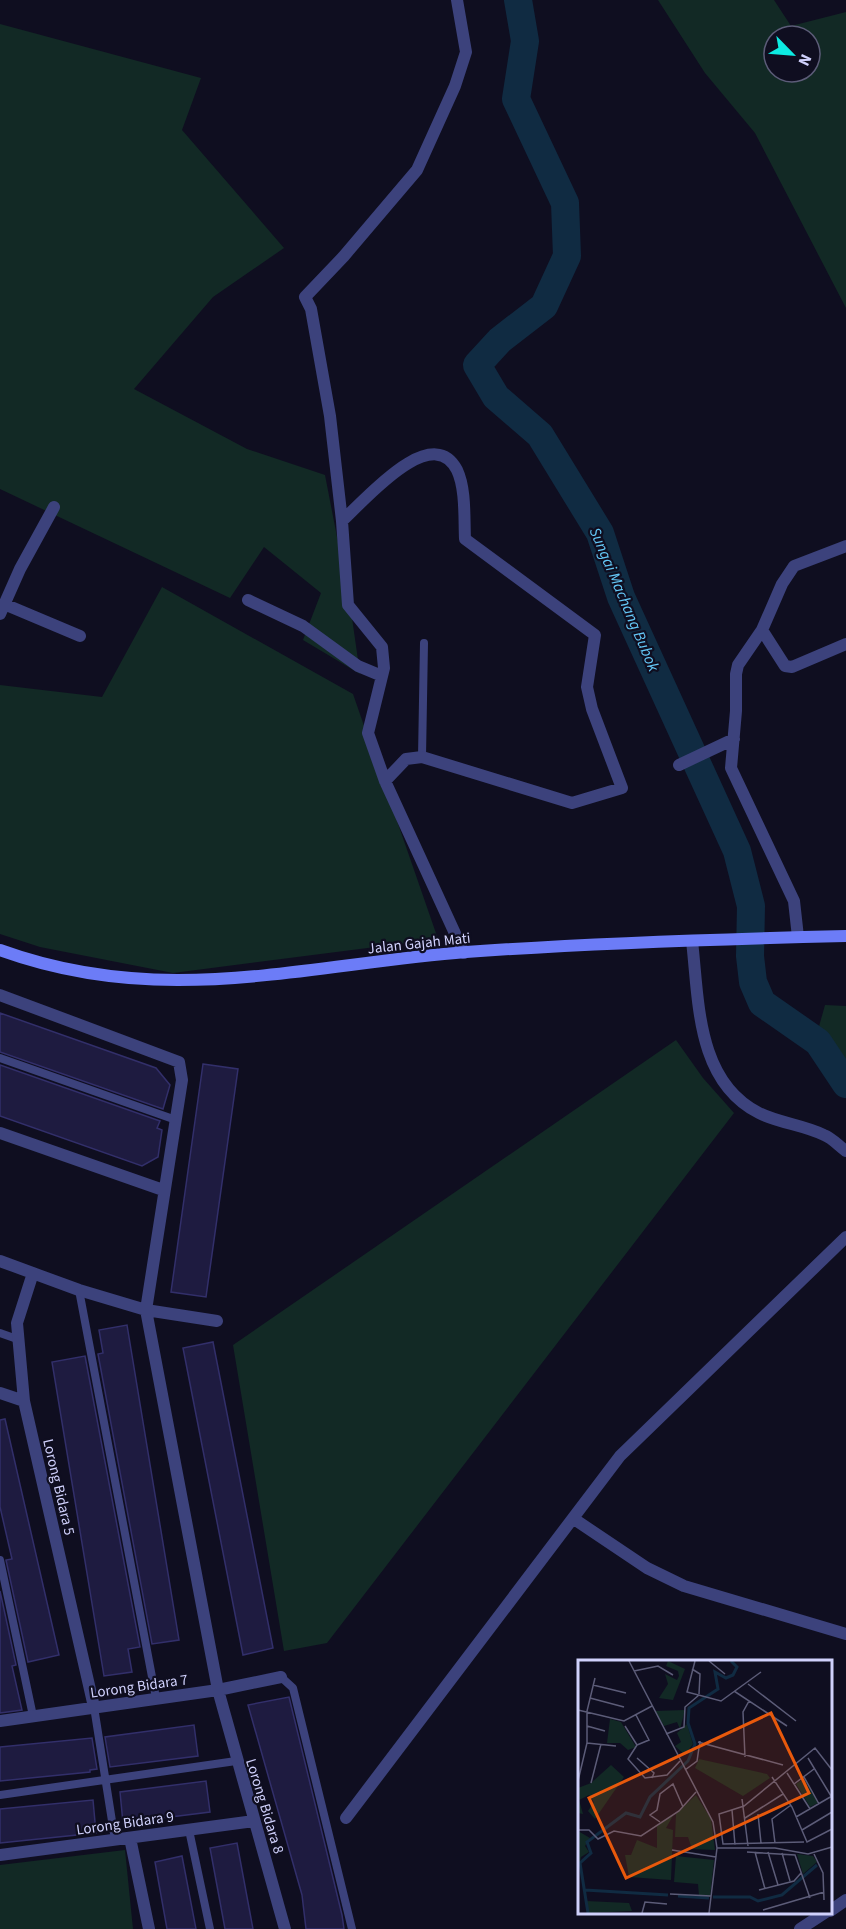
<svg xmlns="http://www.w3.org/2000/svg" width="846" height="1929" font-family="'Source Sans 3',sans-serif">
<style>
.green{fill:#122925;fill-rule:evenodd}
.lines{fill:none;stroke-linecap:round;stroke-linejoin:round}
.river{stroke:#102b42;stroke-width:28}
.building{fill:#1e1b40;stroke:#322f6a;stroke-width:1.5}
.lane{stroke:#3c427c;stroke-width:8}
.street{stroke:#3c427c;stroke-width:12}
.secondary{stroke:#6c7cf7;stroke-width:12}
.labels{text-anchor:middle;stroke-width:4.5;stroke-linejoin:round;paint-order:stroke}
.street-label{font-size:15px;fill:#d0d1fc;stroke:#0f0e20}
.water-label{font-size:16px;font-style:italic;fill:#64c7f6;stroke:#0f0e20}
.inset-river{fill:none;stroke:#102b42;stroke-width:3}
.inset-road{fill:none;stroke:#5c5c78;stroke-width:1.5}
.view{fill:#e8590c;fill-opacity:0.15;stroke:#e8590c;stroke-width:3}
.inset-edge{fill:none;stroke:#d0d1fc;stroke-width:3}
</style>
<rect width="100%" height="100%" fill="#0f0e20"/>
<!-- green -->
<path class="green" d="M658,0H774L791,26L846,12V308L755,133L705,73ZM774,36H810V72H774Z
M0,24L201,78L182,130L284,248L213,297L134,389L247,449L325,475L350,604L360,674L303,640L321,593L264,547L230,598L0,489Z
M162,587L353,694L438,939L173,973L40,947L0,934V685L102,697Z
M825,1005L846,1006V1067L818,1030Z
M676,1040L703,1078L734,1113L327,1643L284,1651L233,1345Z
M125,1850L133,1929H0V1865Z"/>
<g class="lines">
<!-- river -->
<path class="river" d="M518,0L525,41L516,99L565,203L567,256L544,306L500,340L477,365L496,397L540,435L600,533L621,597L737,851L751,906L750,956L753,982L762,1003L818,1042L846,1084"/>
</g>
<!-- building -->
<path class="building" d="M0,1013L156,1068L170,1085L163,1109L0,1052Z
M203,1064L238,1069L206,1297L171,1292Z
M0,1065L160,1121L157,1128L162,1130L158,1157L142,1166L0,1116Z
M127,1325L179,1640L152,1644L98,1354L103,1353L99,1330Z
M213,1342L273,1648L243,1655L183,1348Z
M85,1356L140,1647L128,1649L132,1672L104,1676L52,1362Z
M5,1419L59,1655L28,1662L6,1560L12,1559L0,1507V1420Z
M0,1591L16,1665L12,1666L22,1710L0,1713Z
M289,1697L342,1915L344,1929H306L302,1895L248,1705Z
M194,1725L198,1756L110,1767L105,1737Z
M92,1738L97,1769L90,1770V1772L0,1781V1747Z
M206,1781L210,1812L123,1823L120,1792Z
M93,1800L96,1833L0,1843V1809Z
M237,1843L253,1929H225L210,1848Z
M182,1856L196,1929H167L155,1862Z"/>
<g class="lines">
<!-- lane -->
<path class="lane" d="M422,757L424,643
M0,1058L176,1120
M79,1290L156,1698
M0,1333L17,1339
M0,1560L33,1716
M281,1677L293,1688L352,1929
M94,1707L115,1840
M0,1795L236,1761
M189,1830L210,1929"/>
<!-- street -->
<path class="street" d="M457,0L466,52L455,86L417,170L344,256L305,297L311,309L330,416L342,521L348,605L382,647L384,668L368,733L385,781L464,953
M342,521C364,501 432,421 457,470C466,489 464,518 465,539L595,635L587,687L592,709L622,788L572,803L422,757L406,759L385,781
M248,600L303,626L358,666L382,676
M4,604L80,636
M0,614L20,569L54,507
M762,630L785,666L792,667L846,644
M679,765L734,739
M798,937L794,901L731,768L736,711V674L738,665L762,630L782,584L794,566L846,546
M692,941C699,1001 696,1081 759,1113C779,1123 804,1125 824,1135C832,1138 839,1146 846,1151
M0,995L179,1062L182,1080L146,1310L218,1690L285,1929
M0,1133L163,1190
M0,1261L79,1290L146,1310L217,1321
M33,1273L17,1323L24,1401L94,1707
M0,1393L24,1401
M574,1519L647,1568L684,1586L846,1634
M0,1721L218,1690L281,1677
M346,1818L620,1456L846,1237
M130,1838L149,1929
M0,1855L254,1821
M830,1911L846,1900
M800,1929L826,1912"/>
<!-- secondary -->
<path class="secondary" d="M0,950C162,1009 303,965 466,952C592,943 719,939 846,936"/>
</g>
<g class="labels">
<!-- street labels -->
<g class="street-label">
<text transform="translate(419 943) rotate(-6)" y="5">Jalan Gajah Mati</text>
<text transform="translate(59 1487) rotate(77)" y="5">Lorong Bidara 5</text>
<text transform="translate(139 1686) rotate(-8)" y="5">Lorong Bidara 7</text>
<text transform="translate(265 1806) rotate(73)" y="5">Lorong Bidara 8</text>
<text transform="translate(125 1823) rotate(-8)" y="5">Lorong Bidara 9</text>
</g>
<!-- water labels -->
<g class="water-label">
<text transform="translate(625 599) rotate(67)" y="6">Sungai Machang Bubok</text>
</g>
</g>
<!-- overview -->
<g transform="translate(578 1660)">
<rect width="254" height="254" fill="#0f0e20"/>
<path d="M90,1L107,9L95,40L81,38L90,24L87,14L99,20L101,16L100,11L88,6ZM107,50L102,69L99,62L86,66L77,51ZM32,59L43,62L58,87L50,90L42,83H29ZM109,64L115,84L107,95L97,86L103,82L99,73ZM121,99L189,114L192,118L165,136L117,108ZM33,105L46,117L17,159L10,151L16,142L11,135L1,140L5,154L0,153V128L13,123ZM226,119L240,143L232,147L218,124ZM118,135L133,159L137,190L114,189L110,177H97L98,154ZM96,154L88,168L95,170L93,220L51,217L47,195H53L59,180L79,188V166ZM0,171L12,178L7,186L11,192L3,197L0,212ZM219,194L235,196L239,202L225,214ZM98,196L136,200L132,237L121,236L120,224L96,222ZM8,241L51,243L54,251L11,253Z" fill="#122925"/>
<path class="inset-river" d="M7,230L90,235M100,236L131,238M135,237H172L180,241L204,235L239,205M10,253L2,203L13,193L9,182L48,153L62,157L72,137L110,101L117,84L110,63L111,48L140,29L137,12L148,18L155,15L159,7L153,1"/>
<path class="inset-road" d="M51,1L135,162L139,188L131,253M117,1L109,32L143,41L183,12M131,1L147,14M114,9L122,14L121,34M56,11L80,6L95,15M170,24L218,61M15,25L48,33M156,31L209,66M12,38L46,47M0,50L46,61L74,46M58,55L71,80L59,85M9,66L27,71M47,66L59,85M88,74L106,67L107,47L121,35M120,82L205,105M9,83L38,86M59,85L50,99L67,118L89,115L102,101M167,97L165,52L171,41M59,98L76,113L74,118M230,98L253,136M107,110L119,101L122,81M209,113L232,149M194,117L214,147L229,182L254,169M226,117L241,144M0,121L9,83V51L17,18M13,123L23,84M216,124L236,109M164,139L170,186M154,150L157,185M180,154L183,183M218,157L254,136M167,158L205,134M82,162L72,155L79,150L82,134L95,124L105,147M0,170H11L20,179L36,171L63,176L101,151L118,132M224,170L254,152M226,182L145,184L141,154L166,146L237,88L254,110M197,183L194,159L213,145M139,188H197L230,194L254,187M94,190L138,197M169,192L217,195L232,238M177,192L187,229M190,192L200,225M204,193L212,221M236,194L245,213L246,240M181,230L216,221L223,213M92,234L133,236M185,250L246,232M64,253L67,242L89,244"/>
<path class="view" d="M193,53L231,133L48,218L11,138Z"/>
<rect width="254" height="254" class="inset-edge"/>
</g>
<!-- north arrow -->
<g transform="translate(792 54) rotate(115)"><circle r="28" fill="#0f0e20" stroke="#5c5c78" stroke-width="1.5"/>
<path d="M0-4.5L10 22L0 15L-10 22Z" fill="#0debe2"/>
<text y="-9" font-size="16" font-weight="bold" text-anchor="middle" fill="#d0d1fc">N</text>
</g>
</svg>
